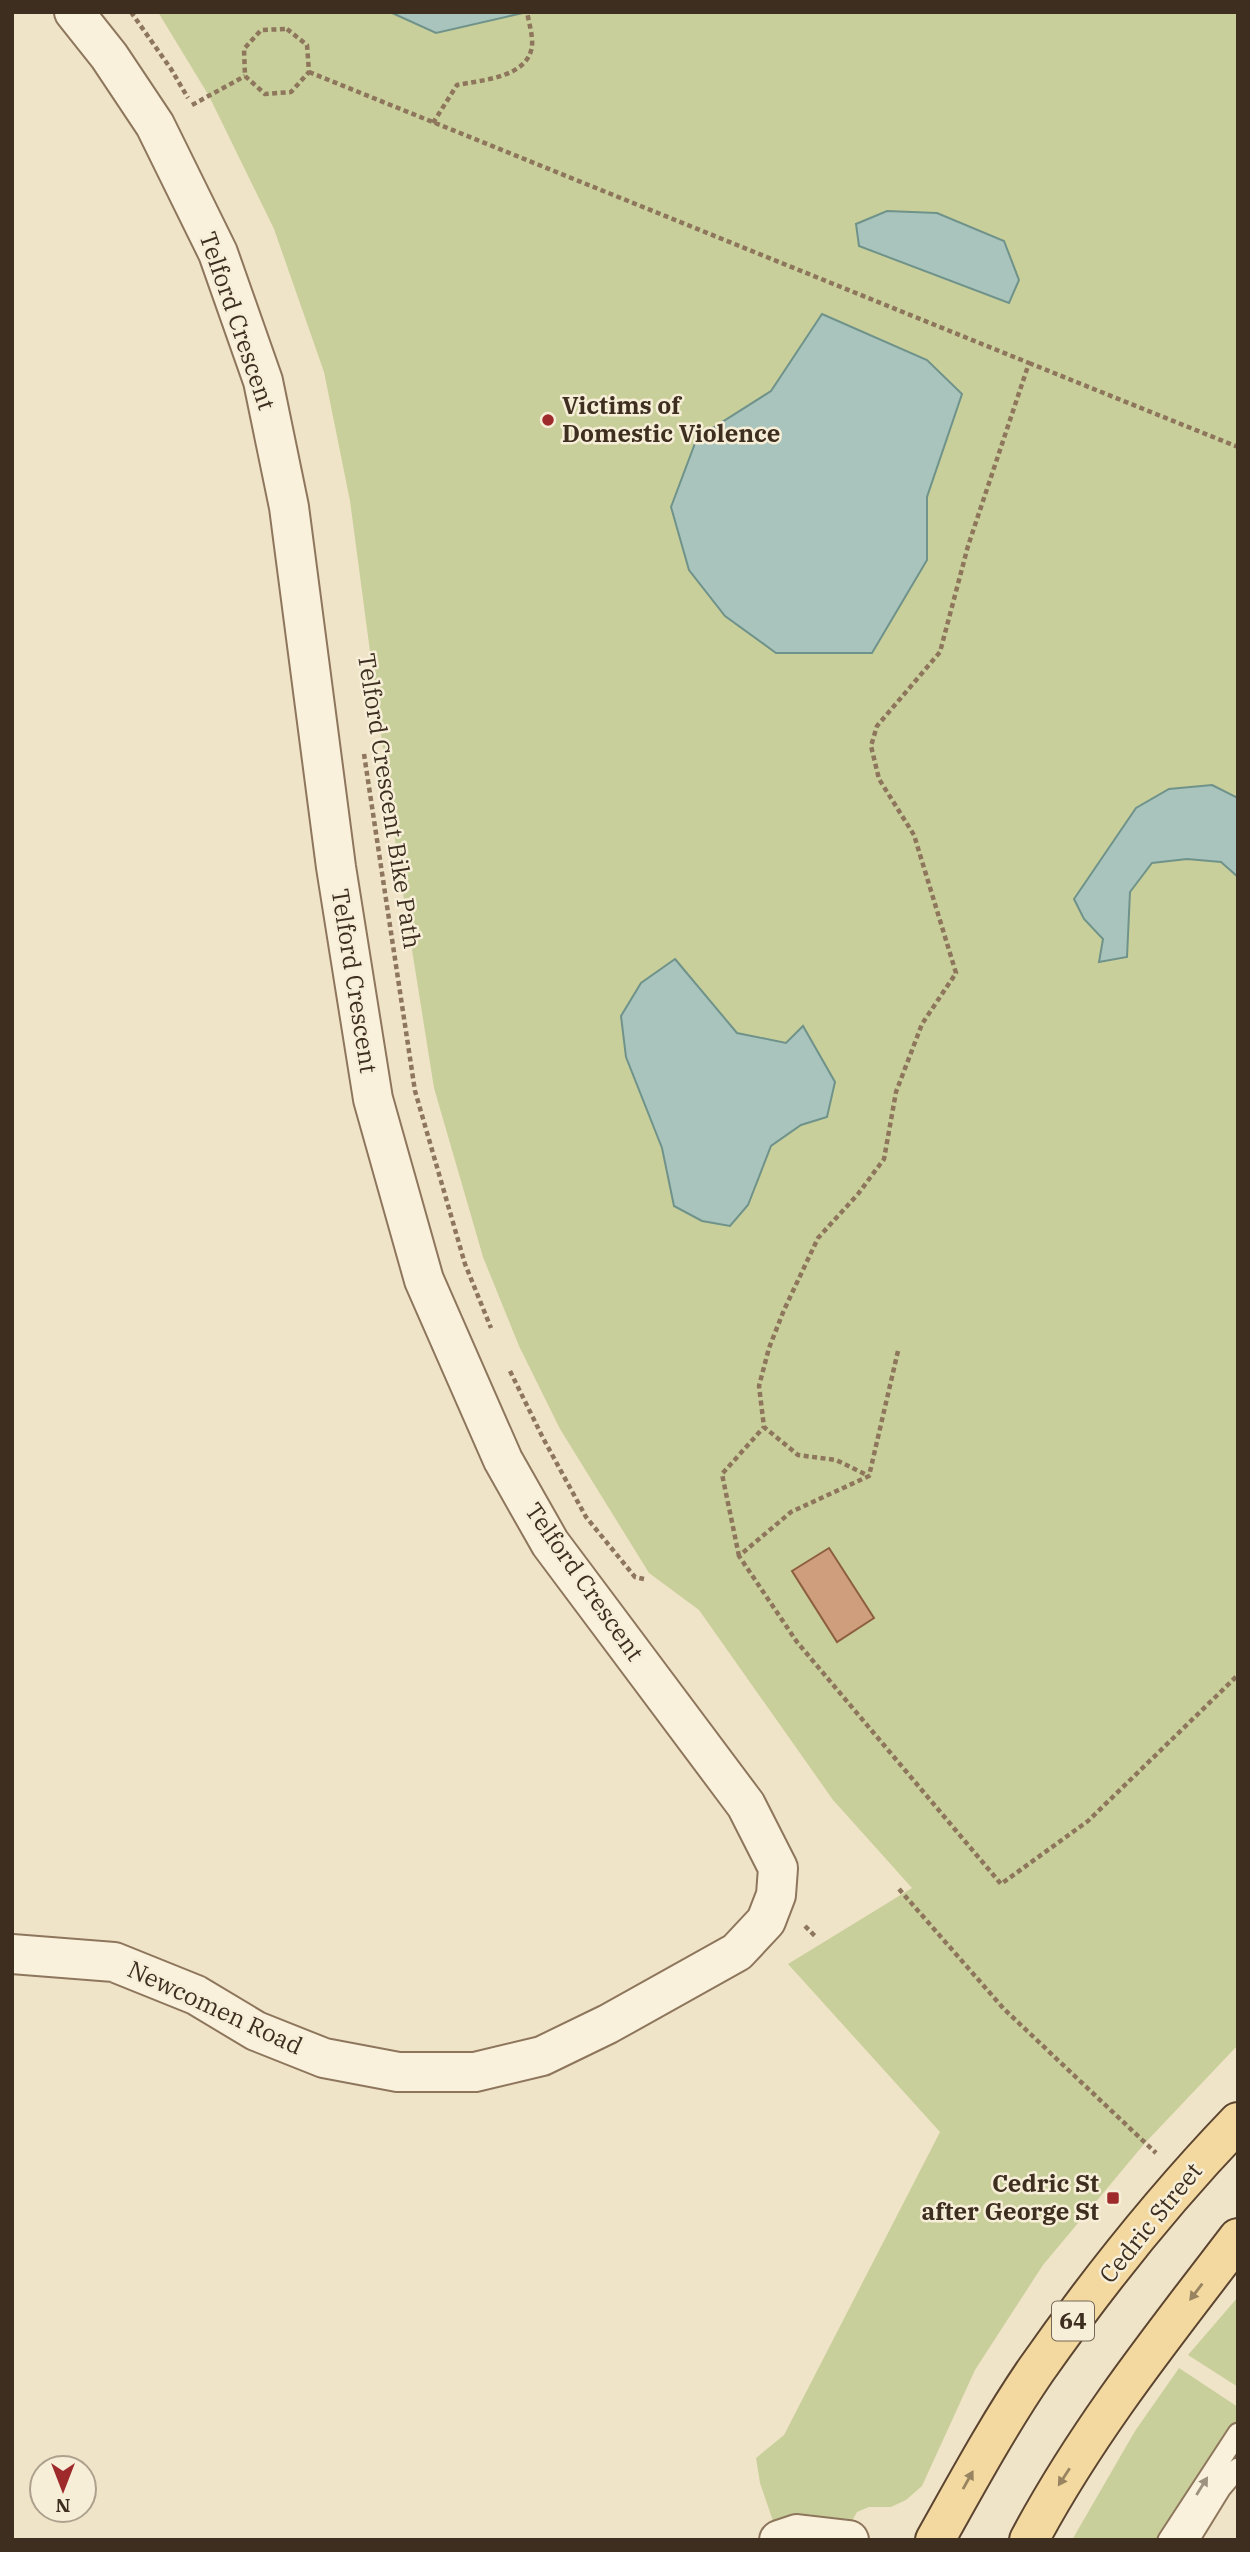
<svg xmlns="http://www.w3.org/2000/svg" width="1250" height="2552" font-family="'IBM Plex Serif',serif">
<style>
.green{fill:#c9cf9b}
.water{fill:#a9c4bc;stroke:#6f938a;stroke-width:2}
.building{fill:#cf9f7d;stroke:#8d5f41;stroke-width:2}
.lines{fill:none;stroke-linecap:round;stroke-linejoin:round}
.lane-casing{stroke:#8d765c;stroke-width:23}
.street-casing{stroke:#8d765c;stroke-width:42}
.primary-casing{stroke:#5b4430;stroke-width:42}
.path{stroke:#8d765c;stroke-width:4.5;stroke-dasharray:5 3.5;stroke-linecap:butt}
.lane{stroke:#faf1dc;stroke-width:19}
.street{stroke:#faf1dc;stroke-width:38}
.primary{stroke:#f3d9a0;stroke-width:38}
.oneway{fill:#988460}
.oneway2{fill:#9c907e}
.poi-dot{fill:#9e2a2b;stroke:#f7eed8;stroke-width:2.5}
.labels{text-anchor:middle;stroke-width:5;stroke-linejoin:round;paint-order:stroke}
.shield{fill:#f7eed8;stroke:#756857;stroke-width:2}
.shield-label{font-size:23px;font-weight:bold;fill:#3d2e20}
.street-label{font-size:24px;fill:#3d2e20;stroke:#f7eed8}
.poi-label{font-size:24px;font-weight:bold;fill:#3d2e20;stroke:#f7eed8;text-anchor:start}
</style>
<rect width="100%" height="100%" fill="#f0e4c8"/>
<!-- green -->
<path class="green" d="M158,12H390L436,33L527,12H1238V2045L1145,2143L1043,2265L975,2370L922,2486L906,2500L891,2507H869L857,2512L851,2523L773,2521L760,2483L756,2458L784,2435L940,2132L788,1964L912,1888L833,1800L699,1610L649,1573L560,1429L519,1346L483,1257L434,1088L398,862L350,501L324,372L274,229L209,96Z
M1238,2297V2387L1188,2355Z
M1179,2368L1238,2407V2422L1161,2540H1072L1135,2431Z"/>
<!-- water -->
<path class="water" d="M390,12H527L436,33Z
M887,211L937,213L1004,241L1019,280L1009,303L859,246L856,224Z
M822,314L927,360L962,394L927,497V560L872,653H776L725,616L689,570L671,507L697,438L771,391Z
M1212,785L1238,798V877L1221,862L1187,859L1152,863L1130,892L1127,957L1099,962L1103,939L1084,919L1074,899L1136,808L1169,789Z
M675,959L737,1033L786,1043L803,1026L835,1082L827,1117L801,1125L771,1146L748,1205L730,1226L702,1221L674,1206L662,1148L626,1057L621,1016L641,983Z"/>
<!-- building -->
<path class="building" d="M829,1548L874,1618L837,1642L792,1571Z"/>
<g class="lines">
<defs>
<path id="lane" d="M1168,2540L1238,2433
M1189,2540L1221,2488L1238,2468"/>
<path id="street" d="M12,1954L114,1962L196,1995L256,2031L324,2058L398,2072H475L542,2056L608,2024L737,1952L766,1921L776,1895L778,1868L746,1805L550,1543L503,1460L424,1280L373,1099L336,867L289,507L263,381L218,253L155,125L109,56L74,12
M779,2540L797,2534L849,2540"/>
<path id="primary" d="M935,2540C967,2483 999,2424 1036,2370C1097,2283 1164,2199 1238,2122
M1029,2540C1087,2431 1163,2336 1238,2238"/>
</defs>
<!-- lane casing -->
<use href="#lane" class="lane-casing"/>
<!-- street casing -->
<use href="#street" class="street-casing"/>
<!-- primary casing -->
<use href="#primary" class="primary-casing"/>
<!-- path -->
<path class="path" d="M131,12L171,69L188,98
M287,29L307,45L309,72L291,92L265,94L245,76L244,49L261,30Z
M309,72L1029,363L968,546L940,652L877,726L871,746L879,779L914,835L956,973L922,1024L896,1092L884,1159L858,1194L818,1238L784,1310L769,1348L759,1386L764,1427L798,1455L836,1460L869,1476
M192,105L245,76
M433,123L457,85C481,80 528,78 532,46C533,36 529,23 527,12
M1029,363L1238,447
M364,754L415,1091L465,1264L491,1328
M898,1351L869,1476L791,1512L739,1556L797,1642L1001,1884L1088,1821L1238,1675
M510,1371L543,1438L586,1517L635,1577L644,1579
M739,1556L722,1474L764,1427
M899,1889L1004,2009L1156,2153
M805,1926L816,1937"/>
<!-- lane -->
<use href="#lane" class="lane"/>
<!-- street -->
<use href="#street" class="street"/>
<!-- primary -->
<use href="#primary" class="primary"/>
</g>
<!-- one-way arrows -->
<defs><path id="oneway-solid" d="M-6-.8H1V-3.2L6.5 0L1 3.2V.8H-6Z" transform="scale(1.75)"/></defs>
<g class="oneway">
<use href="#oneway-solid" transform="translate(1196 2292) rotate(127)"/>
<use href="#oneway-solid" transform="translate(1064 2477) rotate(123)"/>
<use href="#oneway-solid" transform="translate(968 2480) rotate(-61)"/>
</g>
<use class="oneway2" href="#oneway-solid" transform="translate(1202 2486) rotate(-58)"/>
<!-- markers -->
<g class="poi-dot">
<circle cx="548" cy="420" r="7"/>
<rect x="1106" y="2191" width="14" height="14" rx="3.5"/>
</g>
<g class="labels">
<!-- shield labels -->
<rect class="shield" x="1052" y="2301.5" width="42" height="39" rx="5"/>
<g class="shield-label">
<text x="1073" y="2329">64</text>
</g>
<!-- street labels -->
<g class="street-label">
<text transform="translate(237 321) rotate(71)" y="8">Telford Crescent</text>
<text transform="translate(389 801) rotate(81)" y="8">Telford Crescent Bike Path</text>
<text transform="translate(354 981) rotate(81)" y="8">Telford Crescent</text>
<text transform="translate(584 1582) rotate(55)" y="8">Telford Crescent</text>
<text transform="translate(215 2008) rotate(25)" y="8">Newcomen Road</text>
<text transform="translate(1151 2223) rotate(-51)" y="8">Cedric Street</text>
</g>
<!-- poi labels -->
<g class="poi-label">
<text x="562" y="414">Victims of<tspan x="562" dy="28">Domestic Violence</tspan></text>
<text x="1099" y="2192" text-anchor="end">Cedric St<tspan x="1099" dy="28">after George St</tspan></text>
</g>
</g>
<!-- border -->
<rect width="1250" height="2552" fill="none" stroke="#3d2e20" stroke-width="28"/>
<!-- north arrow -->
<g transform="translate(63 2489) rotate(180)"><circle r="33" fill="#f7eed8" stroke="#ada18e" stroke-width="2"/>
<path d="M0-5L12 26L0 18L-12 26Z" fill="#9e2a2b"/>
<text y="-10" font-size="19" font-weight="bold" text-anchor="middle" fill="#3d2e20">N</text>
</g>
</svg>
